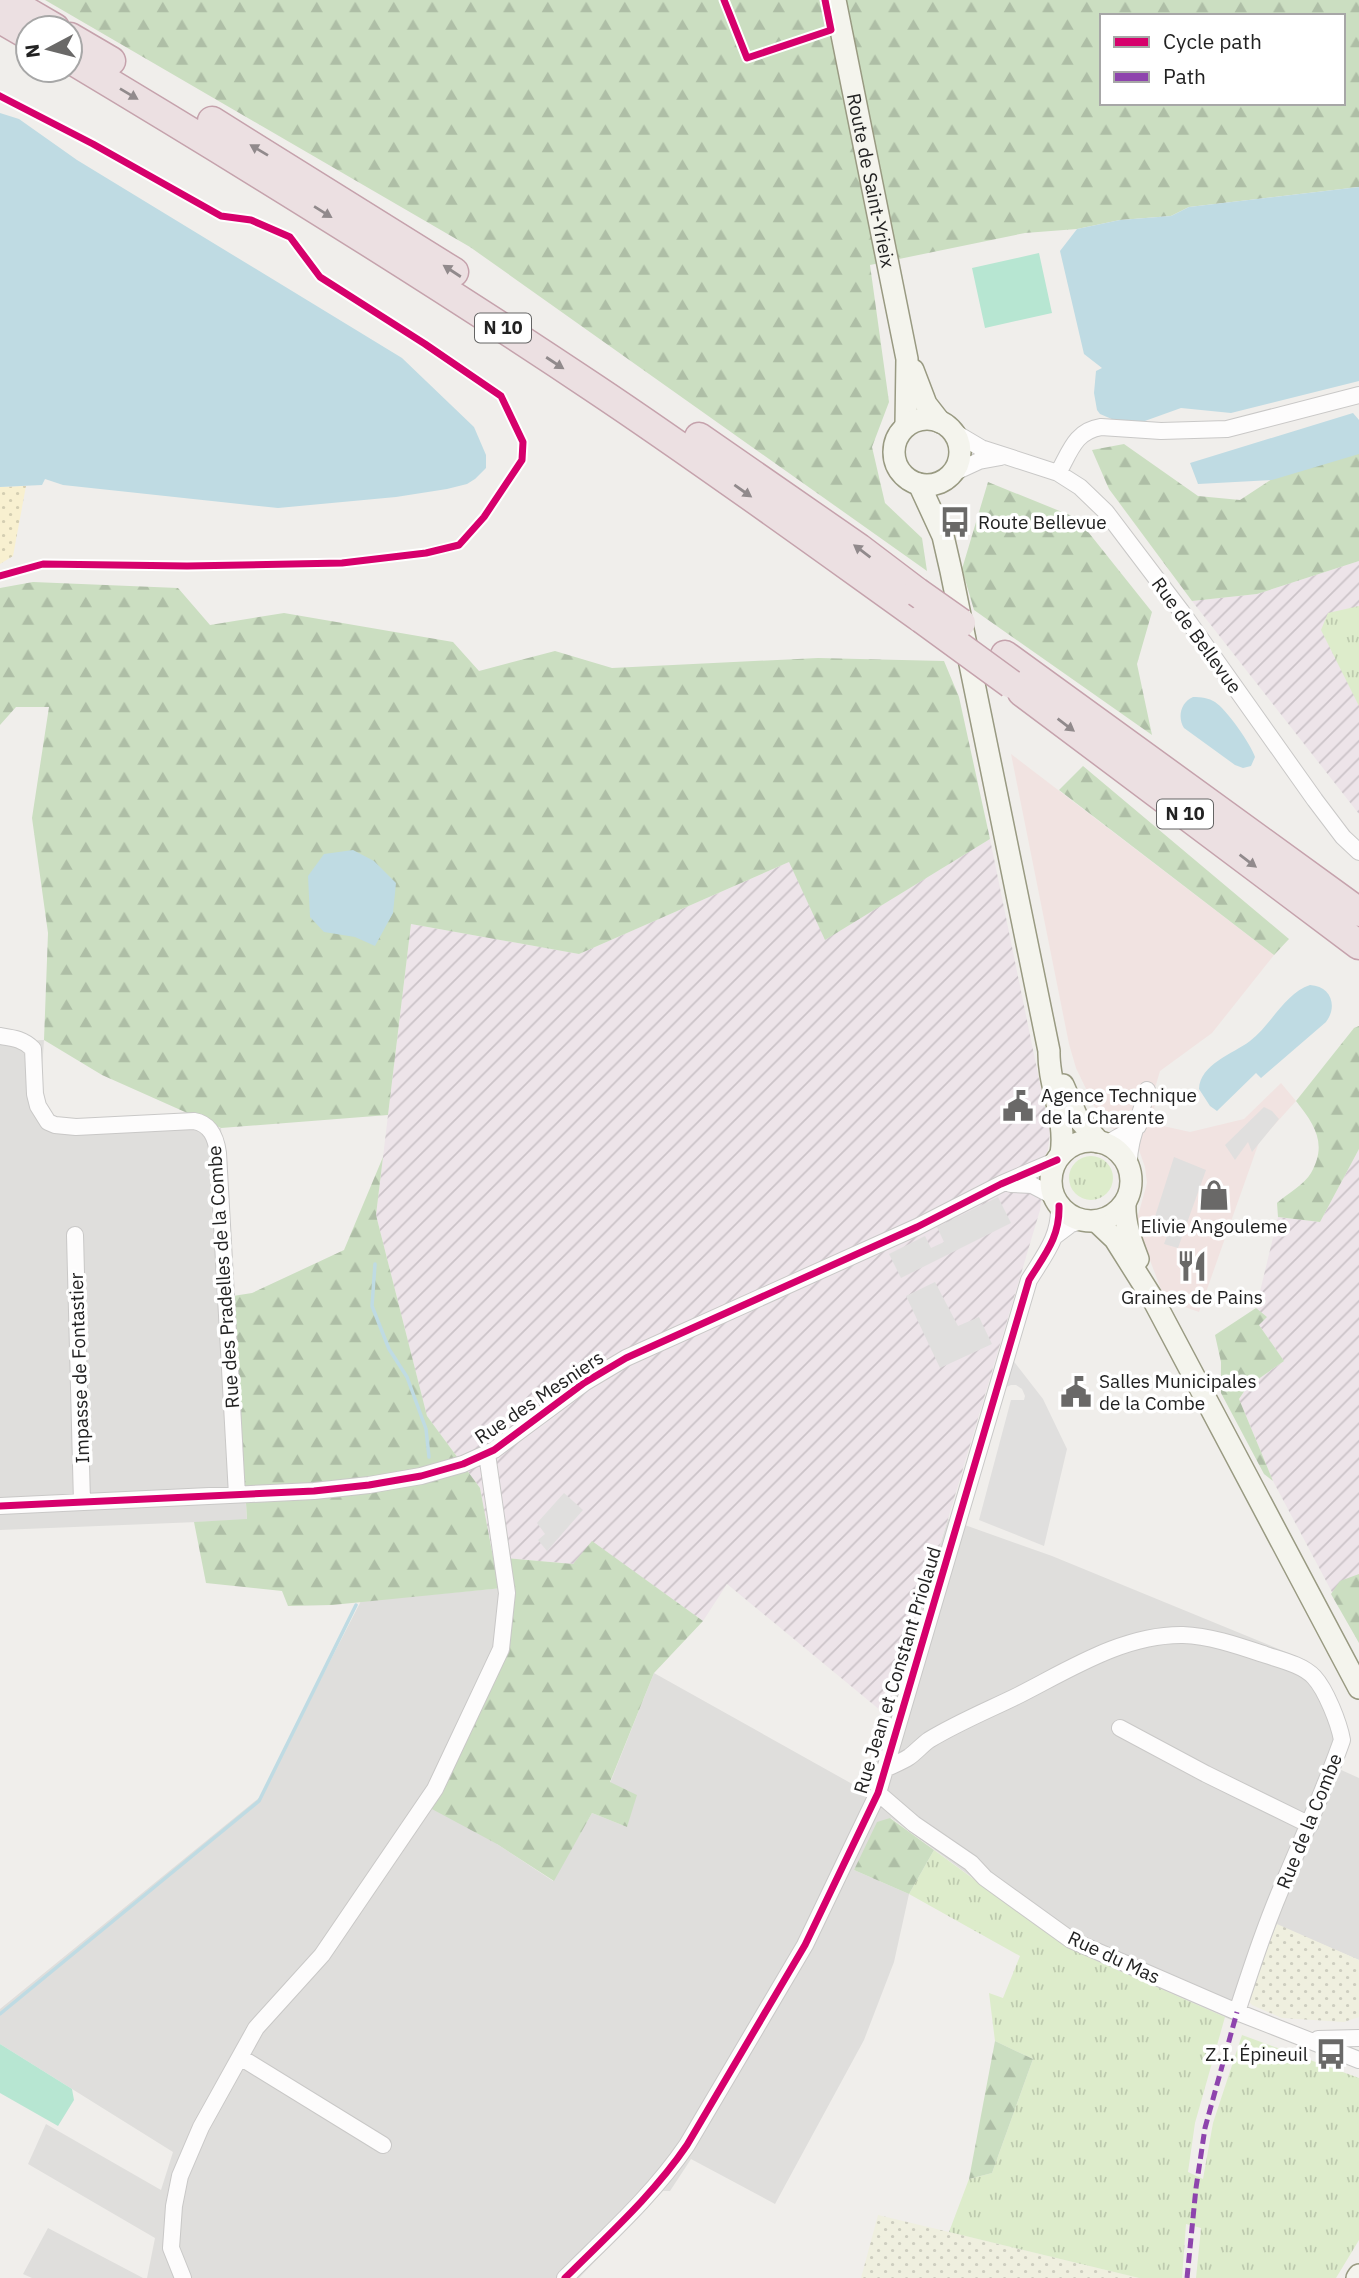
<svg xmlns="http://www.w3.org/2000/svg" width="1359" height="2278" font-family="'IBM Plex Sans',sans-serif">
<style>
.residential{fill:#dfdedc}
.commercial{fill:#f1e3e1}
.industrial{fill:url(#industrial-furrows)}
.farmland{fill:url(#farmland-dots)}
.grass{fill:url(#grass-tufts)}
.forest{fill:url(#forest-firs);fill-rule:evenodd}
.sand{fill:url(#sand-dots)}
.pitch{fill:#b7e6d2}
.parking{fill:#e0dfde}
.water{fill:#bfdbe3}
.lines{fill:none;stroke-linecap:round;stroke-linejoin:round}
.stream{stroke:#bfdbe3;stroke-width:3.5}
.street-casing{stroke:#c9c8c7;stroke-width:18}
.secondary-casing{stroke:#999a82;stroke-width:24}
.highway-casing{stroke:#c5a2ac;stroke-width:31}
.street{stroke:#fdfcfc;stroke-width:16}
.secondary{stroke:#f4f4ed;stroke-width:21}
.highway{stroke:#ece0e2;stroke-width:28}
.highway-bridge-casing{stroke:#c5a2ac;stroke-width:31;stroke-linecap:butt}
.highway-bridge{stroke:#ece0e2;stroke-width:28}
.quiet{stroke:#8e44ad;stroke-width:5;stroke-dasharray:10 5;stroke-linecap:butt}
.cycleway-casing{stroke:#fff;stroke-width:11}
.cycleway{stroke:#d6006c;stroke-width:7}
.oneway{fill:#918a8c}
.labels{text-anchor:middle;stroke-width:7;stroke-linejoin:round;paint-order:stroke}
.shield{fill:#fff;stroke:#646464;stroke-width:2}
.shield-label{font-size:18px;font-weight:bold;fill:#222}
.street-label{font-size:19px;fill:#222;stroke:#fff}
.poi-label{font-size:19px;fill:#222;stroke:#fff;text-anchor:start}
</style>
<defs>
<pattern id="industrial-furrows" width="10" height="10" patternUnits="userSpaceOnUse" patternTransform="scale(1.75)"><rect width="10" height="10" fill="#ede4e9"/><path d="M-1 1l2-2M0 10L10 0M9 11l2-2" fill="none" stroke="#cbc3c8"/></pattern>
<pattern id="farmland-dots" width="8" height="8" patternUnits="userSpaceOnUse" patternTransform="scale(1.75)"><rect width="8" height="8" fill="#efefdf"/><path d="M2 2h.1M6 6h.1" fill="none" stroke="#cdcdbf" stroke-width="1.8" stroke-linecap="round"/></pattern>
<pattern id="grass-tufts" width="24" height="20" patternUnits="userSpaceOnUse" patternTransform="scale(1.75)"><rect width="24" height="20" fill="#ddeccb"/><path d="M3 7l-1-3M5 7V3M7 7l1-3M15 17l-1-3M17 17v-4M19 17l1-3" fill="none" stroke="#bdcaae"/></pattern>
<pattern id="forest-firs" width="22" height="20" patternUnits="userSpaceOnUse" patternTransform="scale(1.75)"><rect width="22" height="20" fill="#cbdec1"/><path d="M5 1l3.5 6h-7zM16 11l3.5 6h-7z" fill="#aebea6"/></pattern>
<pattern id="sand-dots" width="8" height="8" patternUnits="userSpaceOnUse" patternTransform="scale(1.75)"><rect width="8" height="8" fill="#f8f0d0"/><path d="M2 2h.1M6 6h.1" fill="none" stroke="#d4ceb2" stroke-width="1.8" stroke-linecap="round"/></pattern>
</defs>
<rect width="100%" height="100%" fill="#f0eeeb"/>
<!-- residential -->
<path class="residential" d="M44,1040L40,1099L48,1115L70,1122L221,1128L247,1520L0,1530V1042Z
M948,1519L1052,1556L1308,1661L1348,1735L1339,1769L1359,1778V1960L1277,1925L1238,2023L1068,1948L891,1818L854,1870L909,1894L894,1962L864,2040L775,2204L691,2159L670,2191H663L579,2278H147L155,2238L28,2164L46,2124L161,2190L173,2152L0,2044V2009L260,1797L361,1601L514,1587L497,1844L553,1881L592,1813L627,1827L610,1783L654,1673L863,1790Z
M48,2228L143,2278H32L23,2274Z"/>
<!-- commercial -->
<path class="commercial" d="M1011,754L1274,955L1212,1033L1160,1071L1155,1088L1154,1114L1164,1117L1163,1126L1190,1132L1244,1119L1281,1083L1296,1101L1259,1142L1199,1312L1165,1300L1136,1223L1147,1183L1145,1167L1139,1150L1100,1118L1076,1068L1069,1044Z"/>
<!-- industrial -->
<path class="industrial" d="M1359,561V814L1192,601L1257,594Z
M990,839L1050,1133L1040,1210L948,1519L886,1715L727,1584L703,1621L592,1542L574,1564L493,1557L480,1488L427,1416L376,1215L411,924L579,954L789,862L826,939Z
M1359,1149V1643L1273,1481L1239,1399L1247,1387L1284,1361L1259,1325L1266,1317L1256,1308L1278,1217L1320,1222Z"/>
<!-- farmland -->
<path class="farmland" d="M1277,1924L1359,1960V2017L1344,2022L1282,2018L1252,2005L1247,1999Z
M878,2215L949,2232L1139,2278H861Z"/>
<!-- grass -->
<path class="grass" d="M1359,606V706L1321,630L1328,613Z
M1069 1178a22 22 0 1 1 44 0a22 22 0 1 1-44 0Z
M934,1850L1068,1948L1225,2017L1195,2123L1188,2172L1203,2179L1213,2123L1242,2035L1359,2078V2240L1336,2278H1196L1201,2228L1186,2224L1182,2278H1139L949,2232L969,2179L992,2173L1033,2059L995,2041L989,1993L1003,1998L1020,1956L909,1894Z"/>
<!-- forest -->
<path class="forest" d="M45,0H1359V187L1189,207L1171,216L1120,220L1077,229L1025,233L870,265L889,402L872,447L885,503L922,538L927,571L470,247ZM1102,16H1343V103H1102Z
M1359,422V561L1257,594L1192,601L1109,489L1092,450L1124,444L1198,496L1240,500Z
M988,482L1077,518L1152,612L1137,664L1152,735L974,610L962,569Z
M33,582L178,588L210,625L284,613L453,642L479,671L555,651L612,668L818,658L944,661L959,697L990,839L825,940L789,862L579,954L411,924L388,1115L221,1128L102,1075L44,1040L48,933L32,818L49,707H16L0,725V588Z
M1083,766L1289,939L1274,955L1059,790Z
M1359,1026V1149L1320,1222L1278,1217L1277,1203C1287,1194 1305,1184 1311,1173C1328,1143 1314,1124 1296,1101L1354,1028Z
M383,1157L376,1215L427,1416L480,1488L493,1557L573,1564L592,1541L703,1621L654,1673L610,1782L637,1795L627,1827L592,1813L554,1881L497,1844L430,1808L506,1657L513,1587L332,1605L288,1606L282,1591L206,1583L194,1522L247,1519L233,1296L252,1293L344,1250Z
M1256,1308L1267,1317L1259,1325L1284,1361L1247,1387L1239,1399L1273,1481L1264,1474L1221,1393V1362L1215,1335Z
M1359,1574V1643L1331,1594L1340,1581Z
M890,1818L934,1850L909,1894L854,1870L877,1822Z
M995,2041L1033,2059L992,2173L969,2179Z"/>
<!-- sand -->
<path class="sand" d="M26,486L13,556L0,564V487Z"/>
<!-- pitch -->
<path class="pitch" d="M1039,253L1052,313L985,328L972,268Z
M0,2044L72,2089L74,2100L58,2126L0,2093Z"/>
<!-- parking -->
<path class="parking" d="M1264,1107L1272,1111L1279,1119L1252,1152L1248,1142L1235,1160L1225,1145Z
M1174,1157L1206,1170L1178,1248L1164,1244L1167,1236L1151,1229Z
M998,1197L1011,1223L901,1278L889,1254L925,1236L931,1248L944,1242L937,1227Z
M935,1282L958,1326L979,1317L992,1344L940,1368L906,1296Z
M1012,1359L1043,1399L1067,1449L1044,1546L979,1520L1011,1400H1024L1025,1396L1022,1389L1016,1385H1011L1004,1388Z
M564,1493L583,1510L547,1551L538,1540L545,1534L537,1523Z"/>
<!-- water -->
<path class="water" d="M0,113L19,119L77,160L402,358L474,427L486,455V468L475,479L467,484L447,489L396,497L278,508L63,485L45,479L42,485L0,487Z
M1359,187V381L1231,413L1181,408L1142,422L1121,423L1100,414L1097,410L1094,393L1096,371L1102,368L1084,354L1060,251L1077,229L1120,220L1171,216L1189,207Z
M1353,413L1359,420V454L1272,480L1198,484L1190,463Z
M1193,697C1201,697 1209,698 1215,702C1226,709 1251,744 1255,757L1251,766L1243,768L1235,765L1184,728C1177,717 1181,702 1193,697Z
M353,850L374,861L396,883L393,913L375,946L355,937L324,932L310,917L308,876L324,854Z
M1310,985C1331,986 1338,1006 1326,1022L1261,1078L1256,1073L1217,1111L1210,1106L1199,1089C1200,1064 1233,1054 1250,1041C1271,1025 1285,993 1310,985Z"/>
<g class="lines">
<!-- stream -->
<path class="stream" d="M375,1264L372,1306L389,1349L407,1377L426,1429L429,1457
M0,2014L259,1801L356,1605"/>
<defs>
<path id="street" d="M954,432L981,448L1058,473L1080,487L1106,512L1181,611L1315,800L1343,837L1359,852
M953,473L979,461L1001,457
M1058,473C1070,452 1075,431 1101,427L1161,431L1227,429L1359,395
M0,1036C13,1038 23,1039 33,1049L35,1094L38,1106L48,1122L55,1125L76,1127L194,1121C211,1124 216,1138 218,1153L237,1495
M1106,1144L1138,1126
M1129,1169C1127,1141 1141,1117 1147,1090
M1011,1184L1032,1185L1053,1196
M75,1235L82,1502
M1055,1236L1071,1224L1082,1221
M0,1506L314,1491L369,1485L421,1476L463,1464L494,1450L584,1383L626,1358L917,1227L1001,1184L1057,1160
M1120,1728L1206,1774L1310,1825
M885,1769C893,1765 901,1762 909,1757C916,1752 922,1745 929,1740C957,1723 986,1711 1015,1697C1067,1671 1123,1634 1183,1635C1211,1636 1239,1646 1266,1655C1281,1660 1303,1665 1314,1677C1326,1690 1339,1723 1342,1740C1326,1786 1306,1830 1287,1875C1267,1920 1252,1966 1237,2012
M878,1793L914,1824L971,1863L985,1878L1071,1940L1237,2012L1359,2060
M1318,2039L1359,2038
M240,2057L383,2145
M183,2278L171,2248L174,2206L180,2176L201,2127L256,2028L322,1955L435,1789L501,1649L507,1593L487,1454
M565,2278C608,2235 653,2195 687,2145L805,1945L878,1793L1029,1280C1045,1254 1060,1237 1059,1206"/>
<g id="secondary">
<path id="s1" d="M835,0L907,359L906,426"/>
<path d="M913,370L926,404L940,422"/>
<circle cx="927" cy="452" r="33"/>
<path d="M919,484L943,536L951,571L1049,1051C1048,1086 1067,1119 1061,1154"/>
<path d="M1063,1085L1077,1117L1099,1142"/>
<circle cx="1091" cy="1181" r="40"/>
<path d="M1125,1203C1124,1223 1131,1241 1138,1259"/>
<path d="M1096,1221L1115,1239L1154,1301L1359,1688"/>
<path d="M1357,2278L1359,2275"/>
</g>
<path id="highway" d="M7,0L55,28
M0,19L28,35
M70,37L111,61
M70,59C247,165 422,273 594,388C705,462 813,541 922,619
M212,121L454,272
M699,437L859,548L917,592
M1005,655L1359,912
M1022,692L1359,945"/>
</defs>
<!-- street casing -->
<use href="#street" class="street-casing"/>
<!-- secondary casing -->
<use href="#secondary" class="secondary-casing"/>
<!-- highway casing -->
<use href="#highway" class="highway-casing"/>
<!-- street -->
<use href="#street" class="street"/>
<!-- secondary -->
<use href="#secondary" class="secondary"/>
<!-- highway -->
<use href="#highway" class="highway"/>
<defs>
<path id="highway-bridge" d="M917,592L961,623
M922,619L1011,684"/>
</defs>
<!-- highway-bridge casing -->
<use href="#highway-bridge" class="highway-bridge-casing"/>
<!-- highway-bridge -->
<use href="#highway-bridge" class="highway-bridge"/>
<!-- quiet -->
<path class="quiet" d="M1187,2278L1196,2188L1205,2128L1237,2012"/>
<defs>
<path id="cycleway" d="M724,0L747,58L831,30L825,0
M0,96L93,144L221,216L251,220L290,237L320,277L425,344L501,396L523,442L522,460L484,517L459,545L426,553L342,563L187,566L43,564L0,576
M0,1506L314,1491L369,1485L421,1476L463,1464L494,1450L584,1383L626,1358L917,1227L1001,1184L1057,1160
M565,2278C608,2235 653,2195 687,2145L805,1945L878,1793L1029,1280C1045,1254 1060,1237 1059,1206"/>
</defs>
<!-- cycleway casing -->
<use href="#cycleway" class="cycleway-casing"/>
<!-- cycleway -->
<use href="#cycleway" class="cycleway"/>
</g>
<!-- one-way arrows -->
<defs><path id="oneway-solid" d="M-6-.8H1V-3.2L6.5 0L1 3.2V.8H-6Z" transform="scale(1.75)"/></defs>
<g class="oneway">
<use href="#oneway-solid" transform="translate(129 94) rotate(31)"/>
<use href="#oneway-solid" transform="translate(259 150) rotate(-149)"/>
<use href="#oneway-solid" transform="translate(323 212) rotate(32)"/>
<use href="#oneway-solid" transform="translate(452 271) rotate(-147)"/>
<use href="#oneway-solid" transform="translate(555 363) rotate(33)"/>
<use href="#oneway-solid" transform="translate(743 491) rotate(35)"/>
<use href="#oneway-solid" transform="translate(862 551) rotate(-143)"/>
<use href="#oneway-solid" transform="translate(1066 725) rotate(37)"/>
<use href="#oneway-solid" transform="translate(1248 861) rotate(37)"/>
</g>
<!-- icons -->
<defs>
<symbol id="bus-bare" viewBox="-9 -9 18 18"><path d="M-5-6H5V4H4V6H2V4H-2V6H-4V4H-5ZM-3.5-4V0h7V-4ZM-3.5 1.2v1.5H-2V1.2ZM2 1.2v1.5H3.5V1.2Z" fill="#6a6968" stroke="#fff" stroke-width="2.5" paint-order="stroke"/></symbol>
<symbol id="civic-bare" viewBox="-9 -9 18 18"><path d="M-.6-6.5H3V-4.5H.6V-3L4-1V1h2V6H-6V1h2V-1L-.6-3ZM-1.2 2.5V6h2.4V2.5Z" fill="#6a6968" stroke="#fff" stroke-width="2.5" paint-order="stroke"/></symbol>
<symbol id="shop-bare" viewBox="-9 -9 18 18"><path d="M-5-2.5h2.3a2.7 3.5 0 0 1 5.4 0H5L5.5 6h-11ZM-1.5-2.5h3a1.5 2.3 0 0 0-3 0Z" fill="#6a6968" stroke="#fff" stroke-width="2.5" paint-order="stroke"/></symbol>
<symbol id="restaurant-bare" viewBox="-9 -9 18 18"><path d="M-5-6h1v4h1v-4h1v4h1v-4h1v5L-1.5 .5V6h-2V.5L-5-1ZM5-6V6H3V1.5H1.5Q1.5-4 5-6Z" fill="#6a6968" stroke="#fff" stroke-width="2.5" paint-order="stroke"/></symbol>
</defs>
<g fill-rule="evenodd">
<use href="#bus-bare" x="933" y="500" width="44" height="44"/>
<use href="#civic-bare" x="996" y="1084" width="44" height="44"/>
<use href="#shop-bare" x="1192" y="1173" width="44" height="44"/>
<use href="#restaurant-bare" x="1170" y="1244" width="44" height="44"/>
<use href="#civic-bare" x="1054" y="1370" width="44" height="44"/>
<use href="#bus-bare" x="1309" y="2032" width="44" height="44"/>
</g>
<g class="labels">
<!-- shield labels -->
<g class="shield">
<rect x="475" y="313.5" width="56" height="29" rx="5"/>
<rect x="1157" y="799.5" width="56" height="29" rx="5"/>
</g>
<g class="shield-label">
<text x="503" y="334">N 10</text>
<text x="1185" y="820">N 10</text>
</g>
<!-- street labels -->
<g class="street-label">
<text dy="7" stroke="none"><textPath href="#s1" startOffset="184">Route de Saint-Yrieix</textPath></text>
<text transform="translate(1197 635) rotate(54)" y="7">Rue de Bellevue</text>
<text transform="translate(223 1277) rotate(-94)" y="7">Rue des Pradelles de la Combe</text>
<text transform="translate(79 1368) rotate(-92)" y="7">Impasse de Fontastier</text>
<text transform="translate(539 1397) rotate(-34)" y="7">Rue des Mesniers</text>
<text transform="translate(897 1670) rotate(-73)" y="7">Rue Jean et Constant Priolaud</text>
<text transform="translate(1309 1821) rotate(-68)" y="7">Rue de la Combe</text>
<text transform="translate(1114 1957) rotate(25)" y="7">Rue du Mas</text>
</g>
<!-- poi labels -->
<g class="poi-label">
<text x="978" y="529">Route Bellevue</text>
<text x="1041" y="1102">Agence Technique<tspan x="1041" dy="22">de la Charente</tspan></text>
<text x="1214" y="1233" text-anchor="middle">Elivie Angouleme</text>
<text x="1192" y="1304" text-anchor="middle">Graines de Pains</text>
<text x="1099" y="1388">Salles Municipales<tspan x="1099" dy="22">de la Combe</tspan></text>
<text x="1308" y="2061" text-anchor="end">Z.I. Épineuil</text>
</g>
</g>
<!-- legend -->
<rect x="1100" y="14" width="245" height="91" fill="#ffffff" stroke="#a7a7a7" stroke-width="2"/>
<rect x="1114" y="37" width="35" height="10" fill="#d6006c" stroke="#a7a7a7" stroke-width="2"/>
<text x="1163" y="49" font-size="21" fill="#222222">Cycle path</text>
<rect x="1114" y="72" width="35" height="10" fill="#8e44ad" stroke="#a7a7a7" stroke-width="2"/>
<text x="1163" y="84" font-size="21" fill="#222222">Path</text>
<!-- north arrow -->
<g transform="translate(49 49) rotate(263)"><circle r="33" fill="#ffffff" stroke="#a7a7a7" stroke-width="2"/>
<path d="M0-5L12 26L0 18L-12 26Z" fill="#6a6968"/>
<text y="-10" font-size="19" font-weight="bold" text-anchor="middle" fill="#222222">N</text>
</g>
</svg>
